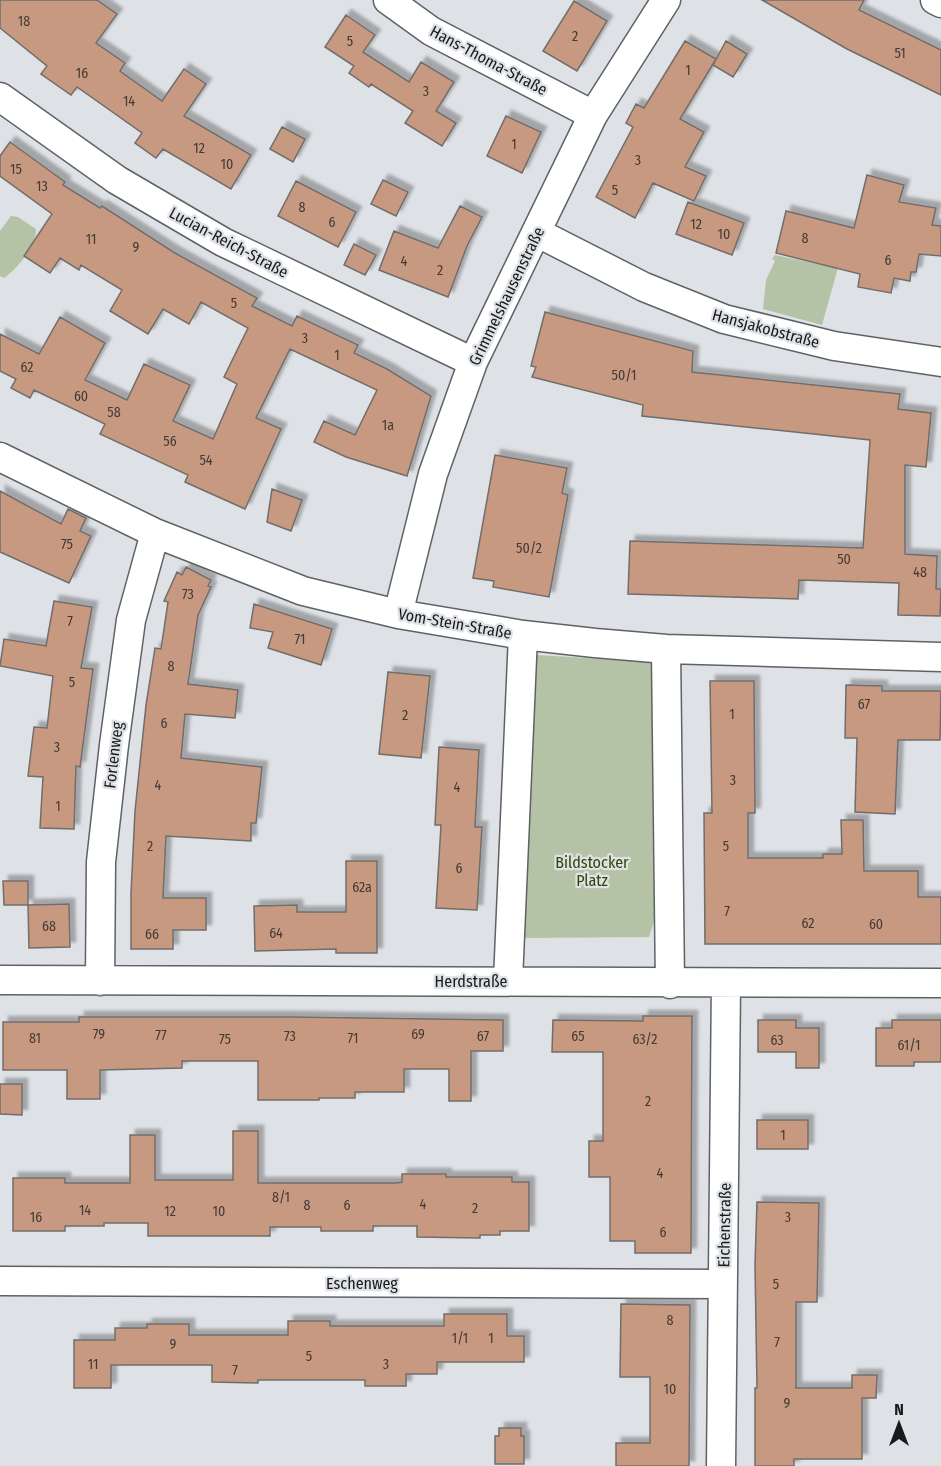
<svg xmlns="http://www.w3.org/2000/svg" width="941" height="1466" font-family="'Fira Sans Condensed',sans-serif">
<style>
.green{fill:#b4c3a5}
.building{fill:#c89981;stroke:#716d6b;stroke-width:1.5;filter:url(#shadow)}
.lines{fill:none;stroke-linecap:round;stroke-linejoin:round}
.minor-casing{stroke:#5f6265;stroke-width:31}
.minor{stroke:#fff;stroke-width:28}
.labels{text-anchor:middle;stroke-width:4.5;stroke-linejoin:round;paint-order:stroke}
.number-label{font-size:14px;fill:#443934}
.street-label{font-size:16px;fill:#18191a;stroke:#dee1e5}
.park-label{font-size:16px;fill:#2e4803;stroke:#dee1e5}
</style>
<defs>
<filter id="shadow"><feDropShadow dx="5.5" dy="-5.5" stdDeviation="1.5" flood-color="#0004"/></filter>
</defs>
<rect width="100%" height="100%" fill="#dee1e5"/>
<!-- green -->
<path class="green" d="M11,216L18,217L36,229C37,245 17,269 4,278L0,276V231Z
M775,255L823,265L839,264L822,325L763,309L766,280L775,261L772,259Z
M537,655L654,662L659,906L649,937L524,938Z"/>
<!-- building -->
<path class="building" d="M0,0H97L117,14L96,43L125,63L120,71L162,101L184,69L206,84L184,116L251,155L231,189L163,149L156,158L135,143L142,133L77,87L71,95L41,74L47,66L0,28Z
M762,0H864L859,10L941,50V95L847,49Z
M574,1L607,21L577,71L543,51Z
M346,15L375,35L363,52L409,82L421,62L454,82L436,111L456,123L442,146L405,123L413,111L371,84L369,87L349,73L354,66L325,47Z
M685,41L716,59L680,119L704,132L685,167L706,176L694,201L653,183L635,218L596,197L633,127L626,123L636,104L644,108Z
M726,41L747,54L733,77L713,65Z
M506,116L541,132L522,173L487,156Z
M282,127L305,139L293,162L270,149Z
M10,142L65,182L63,185L100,208L102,206L175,253L257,298L252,306L292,326L297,316L358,345L354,353L387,369L431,396L407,476L346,457L314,442L324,421L355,435L377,390L290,349L256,418L281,429L245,509L185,482L188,475L100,434L105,424L34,390L30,398L11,388L16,379L0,371V334L39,354L60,317L105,343L85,380L127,400L144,364L190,385L173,421L213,439L237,384L224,377L248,328L201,302L189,324L163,309L148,334L110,311L122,290L81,265L79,270L60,258L50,273L24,256L52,214L0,176V156Z
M867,175L904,185L899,202L936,208L932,225L941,226V256L919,254L916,272H911L910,281L894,278L891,293L858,287L860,274L776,253L786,211L854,228Z
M383,180L408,192L396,216L371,204Z
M296,181L356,212L338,247L278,216Z
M688,202L744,223L732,255L676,234Z
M460,206L482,217L467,246L448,297L379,270L394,231L438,248Z
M354,244L376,255L365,275L344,265Z
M545,312L693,351L692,372L900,394L898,409L931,413L926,467L905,465V554L937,556L936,589H941L940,616L898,615L899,583L799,580L798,599L628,594L630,541L863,548L870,440L642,416L643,405L532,377L536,367L531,366Z
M495,455L567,468L562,493L568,495L549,597L493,587L494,581L473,578Z
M272,489L302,500L291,531L267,522Z
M0,491L61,524L68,509L86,518L80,531L91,536L69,583L0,552Z
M186,567L211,580L208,586L211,587L198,615L188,684L238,690L235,718L185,714L181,758L262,767L256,823H251V841L166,836L163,898H206V930H173V949H131V893L135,811L146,705L155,648L161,649L168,602L164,601L177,572L182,575Z
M54,601L92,607L81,668L93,669L80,767L76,766L74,829L40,828L43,777L28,776L34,727L47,728L53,676L0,666L4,639L46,646Z
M254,604L332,629L321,665L268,648L273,632L250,628Z
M388,672L430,676L421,758L379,754Z
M710,681H754L755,813H748V858H823V854H842L841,820H863L864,871H918V897H941V944H705L704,813H712Z
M846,685L882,686V691H941L940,740H898L895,814L855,812L857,738H845Z
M439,747L479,750L475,827H482L477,910L436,908L441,825H435Z
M346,861H377V953H336V949L255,951L254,906L297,905V912H346Z
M3,881H28V905H4Z
M69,904L70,947L29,948L28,905Z
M643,1016H692L691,1253H635V1241H610V1177H589V1141H603V1052H552L553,1020L643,1021Z
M79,1017H293L503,1020V1051H471V1101H449V1069H404V1092H355V1098H319V1100H258V1061H182V1068L100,1070V1099H67V1070H3V1022H79Z
M758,1020H796V1028H819V1068H796V1052H758Z
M892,1020H941V1062H914V1066H876V1028H892Z
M0,1084H22V1115L0,1114Z
M757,1120H808V1149H757Z
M233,1131H258V1183H396L402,1182V1174H446V1177H512V1182H529V1231H500V1235H480V1238L417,1237V1226H373V1231H321V1227H270V1236H148V1223H104V1226H65V1231H13V1178H65V1183H130V1135H155V1180H233Z
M757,1202L819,1203L817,1302H796V1388H852V1375H877L876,1398H862V1459H794V1466H755V1388H757L755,1265Z
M621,1304L690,1305L689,1466H616V1443H650V1377H620Z
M444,1314H507V1336H524V1362H437V1374H406V1386H365V1380H258V1383L212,1382V1365H111V1388H74V1340H115V1328H147V1324H189V1335H288V1321H330V1326H444Z
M499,1428H521V1436H524V1464H495V1436H499Z"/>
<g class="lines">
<defs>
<path id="minor" d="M388,0L431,31L593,115
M935,0L941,3
M0,97L117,180L223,242L473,362
M536,232L644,287L724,319L834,346L941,362
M0,457L155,533L303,591L398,614L523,635L595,643L666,649L941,657
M398,614L433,474L473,362L593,115L666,0
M666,649L670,984
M0,980L941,983
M100,981L101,862L114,745L131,620L155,533
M508,981L523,635
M0,1281L723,1284
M721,1466L726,983"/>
</defs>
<!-- minor casing -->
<use href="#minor" class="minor-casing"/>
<!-- minor -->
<use href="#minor" class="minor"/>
</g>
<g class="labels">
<!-- number labels -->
<g class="number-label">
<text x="24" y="26">18</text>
<text x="575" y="41">2</text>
<text x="350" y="46">5</text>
<text x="900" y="58">51</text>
<text x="688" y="75">1</text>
<text x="82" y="78">16</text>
<text x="426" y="96">3</text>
<text x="129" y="106">14</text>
<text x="514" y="149">1</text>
<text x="199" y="153">12</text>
<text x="638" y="165">3</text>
<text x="227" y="169">10</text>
<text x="16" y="174">15</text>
<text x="42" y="191">13</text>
<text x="615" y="195">5</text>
<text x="302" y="212">8</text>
<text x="332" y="227">6</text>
<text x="696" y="229">12</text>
<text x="724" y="239">10</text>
<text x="805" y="243">8</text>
<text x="91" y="244">11</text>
<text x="136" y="252">9</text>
<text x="888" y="265">6</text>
<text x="404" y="266">4</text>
<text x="440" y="275">2</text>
<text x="234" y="308">5</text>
<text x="305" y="343">3</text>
<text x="337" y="360">1</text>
<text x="27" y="372">62</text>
<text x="624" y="380">50/1</text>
<text x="81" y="401">60</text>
<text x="114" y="417">58</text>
<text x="388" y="430">1a</text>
<text x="170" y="446">56</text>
<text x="206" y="465">54</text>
<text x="67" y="549">75</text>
<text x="529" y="553">50/2</text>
<text x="844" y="564">50</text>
<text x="920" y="577">48</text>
<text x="188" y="599">73</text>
<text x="70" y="626">7</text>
<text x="300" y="644">71</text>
<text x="171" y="671">8</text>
<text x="72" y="687">5</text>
<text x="864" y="709">67</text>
<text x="732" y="719">1</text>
<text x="405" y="720">2</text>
<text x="164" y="728">6</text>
<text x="57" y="752">3</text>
<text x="733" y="785">3</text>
<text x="158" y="790">4</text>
<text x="457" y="792">4</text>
<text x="58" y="811">1</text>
<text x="150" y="851">2</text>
<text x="726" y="851">5</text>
<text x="459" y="873">6</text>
<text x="362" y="892">62a</text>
<text x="727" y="916">7</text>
<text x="808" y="928">62</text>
<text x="876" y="929">60</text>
<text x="49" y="931">68</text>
<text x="276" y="938">64</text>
<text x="152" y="939">66</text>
<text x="99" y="1039">79</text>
<text x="418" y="1039">69</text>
<text x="161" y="1040">77</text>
<text x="290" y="1041">73</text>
<text x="483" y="1041">67</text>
<text x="578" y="1041">65</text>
<text x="35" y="1043">81</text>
<text x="353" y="1043">71</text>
<text x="225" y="1044">75</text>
<text x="645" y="1044">63/2</text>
<text x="777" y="1045">63</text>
<text x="909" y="1050">61/1</text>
<text x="648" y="1106">2</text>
<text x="783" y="1140">1</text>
<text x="660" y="1178">4</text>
<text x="281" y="1202">8/1</text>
<text x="423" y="1209">4</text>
<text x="307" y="1210">8</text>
<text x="347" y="1210">6</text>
<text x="475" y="1213">2</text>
<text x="85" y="1215">14</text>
<text x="170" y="1216">12</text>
<text x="219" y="1216">10</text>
<text x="36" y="1222">16</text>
<text x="788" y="1222">3</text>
<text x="663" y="1237">6</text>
<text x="776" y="1289">5</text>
<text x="670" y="1325">8</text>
<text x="460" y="1343">1/1</text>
<text x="491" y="1343">1</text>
<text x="777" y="1347">7</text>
<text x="173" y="1349">9</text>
<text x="309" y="1361">5</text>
<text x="93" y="1369">11</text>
<text x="386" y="1369">3</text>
<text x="235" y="1375">7</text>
<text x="670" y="1394">10</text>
<text x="787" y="1408">9</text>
</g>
<!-- street labels -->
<g class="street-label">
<text transform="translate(489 60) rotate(28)" y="6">Hans-Thoma-Straße</text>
<text transform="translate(229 242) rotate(28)" y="6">Lucian-Reich-Straße</text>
<text transform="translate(506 296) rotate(-64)" y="6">Grimmelshausenstraße</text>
<text transform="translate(766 328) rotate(15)" y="6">Hansjakobstraße</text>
<text transform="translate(455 623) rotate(10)" y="6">Vom-Stein-Straße</text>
<text transform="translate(113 755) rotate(-83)" y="6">Forlenweg</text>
<text x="471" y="987">Herdstraße</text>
<text transform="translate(724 1225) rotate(-89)" y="6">Eichenstraße</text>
<text x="362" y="1289">Eschenweg</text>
</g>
<!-- park labels -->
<g class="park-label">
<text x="592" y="868">Bildstocker<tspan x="592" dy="18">Platz</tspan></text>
</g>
</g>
<!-- north arrow -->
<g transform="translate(899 1424)" stroke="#dee1e5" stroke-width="4.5" paint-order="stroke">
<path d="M0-4.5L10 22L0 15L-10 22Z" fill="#18191a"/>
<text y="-9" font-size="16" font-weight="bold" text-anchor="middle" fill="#18191a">N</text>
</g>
</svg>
